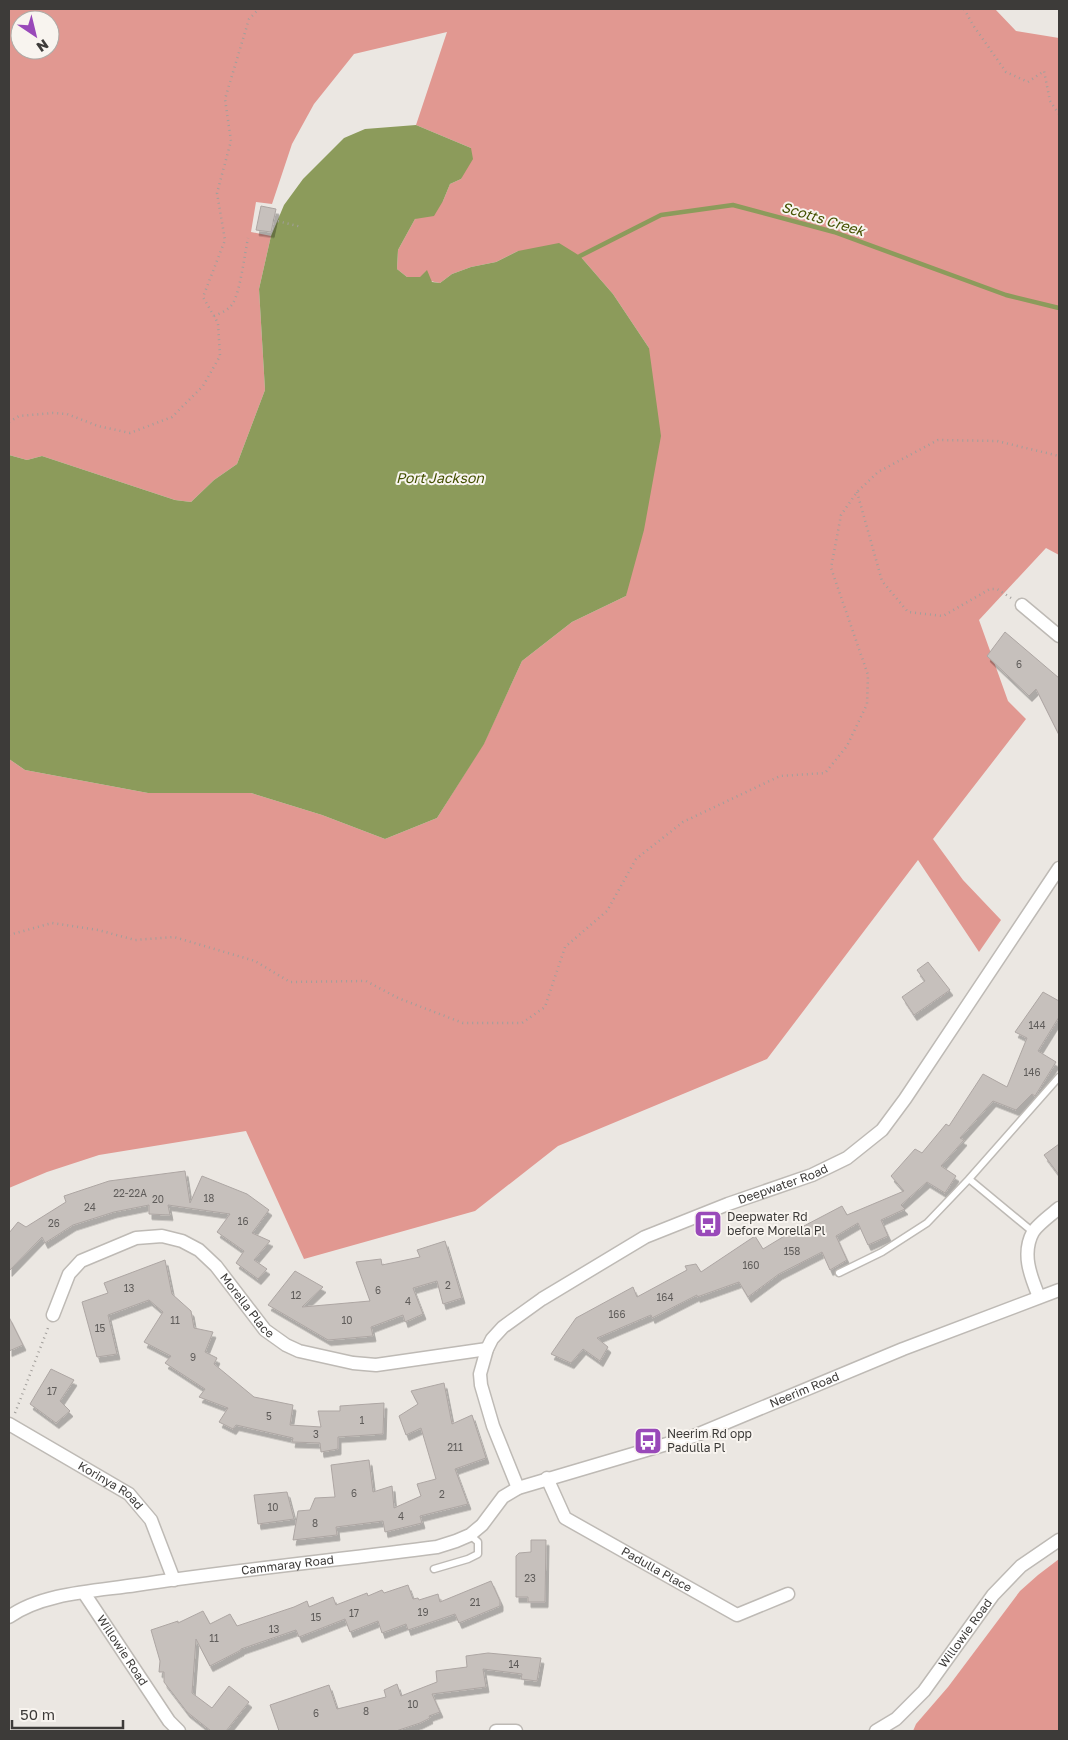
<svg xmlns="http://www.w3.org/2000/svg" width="1068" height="1740" font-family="'Golos Text',sans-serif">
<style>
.forest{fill:#e19891;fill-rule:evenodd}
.water{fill:#8c9b5b}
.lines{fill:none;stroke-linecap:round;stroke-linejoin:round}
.stream{stroke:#8c9b5b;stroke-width:4.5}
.building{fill:#c6c0bc;stroke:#ada6a3;filter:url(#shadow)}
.service-casing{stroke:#bebab5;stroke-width:9}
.minor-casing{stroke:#bebab5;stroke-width:15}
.path{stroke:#a29f9b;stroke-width:2.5;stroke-dasharray:1 4;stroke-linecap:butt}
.service{stroke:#fff;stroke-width:6}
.minor{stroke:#fff;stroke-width:12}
.labels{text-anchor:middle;stroke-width:4;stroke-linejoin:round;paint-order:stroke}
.number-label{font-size:10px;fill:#5f5c5a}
.street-label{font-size:12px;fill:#3d3b39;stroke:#f8f4ef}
.poi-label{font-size:12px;fill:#3d3b39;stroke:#f8f4ef;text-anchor:start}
.water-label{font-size:14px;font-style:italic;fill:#445102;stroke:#f8f4ef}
</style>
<defs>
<filter id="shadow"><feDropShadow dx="3" dy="5.5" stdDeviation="0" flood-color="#0004"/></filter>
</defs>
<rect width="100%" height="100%" fill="#ebe7e2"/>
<!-- forest -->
<path class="forest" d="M9,9H995L1016,31L1059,38V555L1046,548L979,620L1008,701L1026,719L933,839L963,880L1001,920L979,952L918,860L767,1059L558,1146L475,1211L304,1259L246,1131L99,1155L47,1172L9,1188V759L25,770L148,793H251L322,815L385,839L437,818L484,743L522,661L572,622L626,596L649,348L613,294L580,256L518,251L496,262L471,267L452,274L440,283C428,281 420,277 407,277L397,269L398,250L415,219L443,201L450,184L461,179L471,148L416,125L447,32L354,54L314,104L292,144L272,204L256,202L251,232L271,236L259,289L265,390L237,464L214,480L191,502L175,500L42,456L27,460L9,455ZM20,20H50V50H20Z
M1059,1559V1731H913L916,1724L948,1687L1020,1591L1038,1575Z"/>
<!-- water -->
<path class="water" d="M416,125L471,148L473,159L461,179L450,184L443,201L434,216L415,219L398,250L397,269L407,277H420L427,270L432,282L440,283L452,274L471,267L496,262L518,251L559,243L580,256L613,294L649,348L661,436L644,530L626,596L572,622L522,661L484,744L437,818L385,839L322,815L251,793H148L25,770L9,759V455L27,460L42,456L175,500L191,502L214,480L237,464L265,390L259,289L271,236L284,205L303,179L344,138L365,129Z"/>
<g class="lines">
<!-- stream -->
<path class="stream" d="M580,256L661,215L733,205L834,232L1006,295L1059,308"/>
</g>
<!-- building -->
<path class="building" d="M261,206L276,209L271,232L256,230Z
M1005,632L1059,678V735L1036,689L1029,696L987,656Z
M928,962L950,990L914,1015L902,997L925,981L917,970Z
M1043,992L1059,1001V1017L1038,1051L1056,1062L1035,1096L1032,1094L1016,1110L993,1101L960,1138L964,1140L941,1166L956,1176L945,1193L927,1182L901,1205L905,1209L881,1220L888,1236L868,1245L858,1223L836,1236L847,1260L830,1270L822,1252L779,1274L748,1297L739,1282L697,1297V1295L652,1318L651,1315L597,1338L608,1347L600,1361L583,1349L571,1363L551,1354L576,1318L633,1287L637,1297L687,1270L685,1266L696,1264L701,1272L755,1236L763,1249L801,1226L802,1227L842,1206L847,1215L904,1191L891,1176L915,1149L922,1153L946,1124L949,1126L983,1074L1007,1087L1027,1038L1015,1032Z
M1059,1144V1175L1044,1155Z
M185,1171L190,1203L202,1176L247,1194L269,1210L252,1233L270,1241L254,1260L267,1269L258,1279L236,1263L244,1251L217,1232L230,1214L168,1205L170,1215L149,1214V1205L114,1212L73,1225L45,1243L42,1237L9,1271V1233L18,1222L26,1227L66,1202L64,1196L109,1181Z
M445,1241L462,1298L443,1304L437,1281L413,1288L423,1314L405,1322L403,1315L371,1327L373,1336L328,1340L268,1305L295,1271L323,1287L302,1307L370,1301L356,1262L381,1259L382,1265L420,1257L417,1250Z
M165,1260L172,1294L191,1311L194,1328L213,1332L205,1352L217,1358L214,1364L254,1397L293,1405L290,1425L321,1427L318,1411H340V1406L384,1403L383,1434L338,1437V1449L321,1452L320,1443L292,1442L293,1438L236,1425L233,1429L219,1422L228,1408L199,1397L205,1389L165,1363L171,1356L144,1342L163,1312L149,1300L108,1315L117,1354L97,1357L82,1302L108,1293L104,1283Z
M9,1317L23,1345L9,1351Z
M51,1369L74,1380L60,1401L70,1411L56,1423L30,1404Z
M444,1383L452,1424L472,1415L486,1458L455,1469L468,1504L420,1516L422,1523L385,1532L383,1521L336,1527L337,1535L293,1540L298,1511L310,1510L315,1498L335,1497L331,1465L369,1460L373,1492L392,1486L394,1508L421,1496L417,1484L436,1479L421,1428L406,1435L399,1416L418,1404L411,1391Z
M287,1492L294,1519L258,1524L254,1495Z
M531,1540H546L545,1602H528V1597H516V1556L519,1553L531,1552Z
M491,1581L500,1601V1606L459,1623L455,1614L408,1630L406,1624L382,1633L378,1621L350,1632L345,1619L299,1637L296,1630L241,1649V1650L210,1666L196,1639L192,1693L212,1708L229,1686L249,1702L226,1731H211L187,1712L164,1682V1672H159L160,1661L151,1630L178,1621V1623L203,1611L210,1624L230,1614L237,1626L294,1607L307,1601L309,1607L333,1597L336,1605L367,1593L368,1596L382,1590L384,1593L408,1585L413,1599L418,1598L419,1600L438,1594L440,1602Z
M488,1653L541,1658L537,1681L521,1679L522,1674L483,1669L486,1687L432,1694L440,1712L429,1716L430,1718L420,1723L396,1731H279L270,1705L329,1685L337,1709L386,1697L384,1690L397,1684L401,1696L437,1682L436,1671L467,1667L466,1656Z"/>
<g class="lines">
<defs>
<path id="service" d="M1033,1232L969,1179L1059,1077
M839,1273L882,1252L927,1223L969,1179
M434,1569L468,1559L478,1554V1542L470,1535"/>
<g id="minor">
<path d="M1022,605L1059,636"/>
<path d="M1039,1297C1031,1277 1021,1254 1033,1232C1038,1224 1052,1214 1059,1208"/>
<path id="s1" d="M53,1315L69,1274L81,1261L136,1238L162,1236L182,1241L199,1250L216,1266L265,1330L286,1345L299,1351L353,1363L376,1365L487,1349"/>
<path id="s2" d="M9,1424L129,1494L151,1520L174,1580"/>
<path id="s3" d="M547,1478L565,1518L737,1615L788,1594"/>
<path id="s4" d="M518,1488L493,1426L481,1385L480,1374L487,1349L492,1339L503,1327L542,1299L645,1237L728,1204L812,1175L847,1158L882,1130L905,1099L1059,868"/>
<path id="s5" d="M84,1593L169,1721L179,1731"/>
<path id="s6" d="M9,1617C42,1593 96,1591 136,1585C236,1570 337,1560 437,1547L456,1541L470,1535L482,1525L503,1497L518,1488L694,1436L903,1349L1059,1290"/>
<path d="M496,1731H516"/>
<path id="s7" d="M876,1731L896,1719L924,1691L993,1595L1021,1566L1059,1540"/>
</g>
</defs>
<!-- service casing -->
<use href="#service" class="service-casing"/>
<!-- minor casing -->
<use href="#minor" class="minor-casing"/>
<!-- path -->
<path class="path" d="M964,9L973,25L1006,72L1028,82L1044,71L1050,101L1059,114
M273,220L302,227
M214,316C221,313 229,310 233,303C240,292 245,253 248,238
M9,422L19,416L53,413L67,414L98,426L130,433L172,417L203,386L220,356L218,323L203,297L225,240L217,193L231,141L225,99L249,19L259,9
M857,492L882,581L908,612L943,616L990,589H997L1011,598
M9,935L52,923L98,930L135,940L174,937L255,961L290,982L366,981L398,998L463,1023H522L545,1007L565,947L607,911L636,859L683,822L780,776L825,773L847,746L867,704L868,675L831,568L841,515L857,492L878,472L938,440L997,441L1059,456
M15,1413L48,1328"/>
<!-- service -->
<use href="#service" class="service"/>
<!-- minor -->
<use href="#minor" class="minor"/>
</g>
<!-- icons -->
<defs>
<symbol id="bus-square" viewBox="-11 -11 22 22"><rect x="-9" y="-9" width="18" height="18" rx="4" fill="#9949b9" stroke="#f8f4ef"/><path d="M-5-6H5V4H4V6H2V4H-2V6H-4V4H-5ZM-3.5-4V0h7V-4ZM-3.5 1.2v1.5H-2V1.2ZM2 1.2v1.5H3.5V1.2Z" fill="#fff"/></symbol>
</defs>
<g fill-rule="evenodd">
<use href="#bus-square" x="692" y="1208" width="32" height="32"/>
<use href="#bus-square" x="632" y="1425" width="32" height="32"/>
</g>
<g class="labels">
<!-- number labels -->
<g class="number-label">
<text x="1019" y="668">6</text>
<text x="1037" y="1029">144</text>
<text x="1032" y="1076">146</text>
<text x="130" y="1197">22-22A</text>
<text x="209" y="1202">18</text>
<text x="158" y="1203">20</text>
<text x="90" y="1211">24</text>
<text x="243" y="1225">16</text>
<text x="54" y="1227">26</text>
<text x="792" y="1255">158</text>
<text x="751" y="1269">160</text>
<text x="448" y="1289">2</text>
<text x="129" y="1292">13</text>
<text x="378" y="1294">6</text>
<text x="296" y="1299">12</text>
<text x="665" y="1301">164</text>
<text x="408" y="1305">4</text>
<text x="617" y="1318">166</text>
<text x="175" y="1324">11</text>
<text x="347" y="1324">10</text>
<text x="100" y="1332">15</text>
<text x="193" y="1361">9</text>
<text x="52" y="1395">17</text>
<text x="269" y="1420">5</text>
<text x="362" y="1424">1</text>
<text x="316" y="1438">3</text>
<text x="455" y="1451">211</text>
<text x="354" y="1497">6</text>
<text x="442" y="1498">2</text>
<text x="273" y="1511">10</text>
<text x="401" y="1520">4</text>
<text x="315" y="1527">8</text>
<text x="530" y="1582">23</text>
<text x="475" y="1606">21</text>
<text x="423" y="1616">19</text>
<text x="354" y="1617">17</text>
<text x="316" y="1621">15</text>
<text x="274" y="1633">13</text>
<text x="214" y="1642">11</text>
<text x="514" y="1668">14</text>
<text x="413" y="1708">10</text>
<text x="366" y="1715">8</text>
<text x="316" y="1717">6</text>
</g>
<!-- street labels -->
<g class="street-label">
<text dy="4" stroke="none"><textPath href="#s4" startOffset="490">Deepwater Road</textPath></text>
<text dy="4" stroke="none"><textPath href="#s1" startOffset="261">Morella Place</textPath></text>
<text dy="4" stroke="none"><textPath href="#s6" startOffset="842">Neerim Road</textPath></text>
<text dy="4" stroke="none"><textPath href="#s2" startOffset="119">Korinya Road</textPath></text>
<text dy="4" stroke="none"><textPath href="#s6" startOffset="285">Cammaray Road</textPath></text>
<text dy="4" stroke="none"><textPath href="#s3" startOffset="149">Padulla Place</textPath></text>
<text dy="4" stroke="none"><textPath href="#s7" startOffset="134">Willowie Road</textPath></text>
<text dy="4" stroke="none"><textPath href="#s5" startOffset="69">Willowie Road</textPath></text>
</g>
<!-- poi labels -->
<g class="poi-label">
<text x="727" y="1221">Deepwater Rd<tspan x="727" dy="14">before Morella Pl</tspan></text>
<text x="667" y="1438">Neerim Rd opp<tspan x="667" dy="14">Padulla Pl</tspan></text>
</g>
<!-- water labels -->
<g class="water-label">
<text transform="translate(823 219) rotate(17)" y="5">Scotts Creek</text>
<text x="440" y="483">Port Jackson</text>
</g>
</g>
<!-- border -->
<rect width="1068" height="1740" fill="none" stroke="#3d3b39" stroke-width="20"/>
<!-- north arrow -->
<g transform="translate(35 35) rotate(145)"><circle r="24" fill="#f8f4ef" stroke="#adaaa6"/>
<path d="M0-4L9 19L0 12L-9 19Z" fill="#9949b9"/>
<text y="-8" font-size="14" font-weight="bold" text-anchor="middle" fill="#3d3b39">N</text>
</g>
<!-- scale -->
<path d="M12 1720v8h111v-8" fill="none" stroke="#3d3b39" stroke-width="2.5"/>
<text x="20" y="1720" font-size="15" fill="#3d3b39" stroke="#f8f4ef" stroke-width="4" paint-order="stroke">50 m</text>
</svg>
